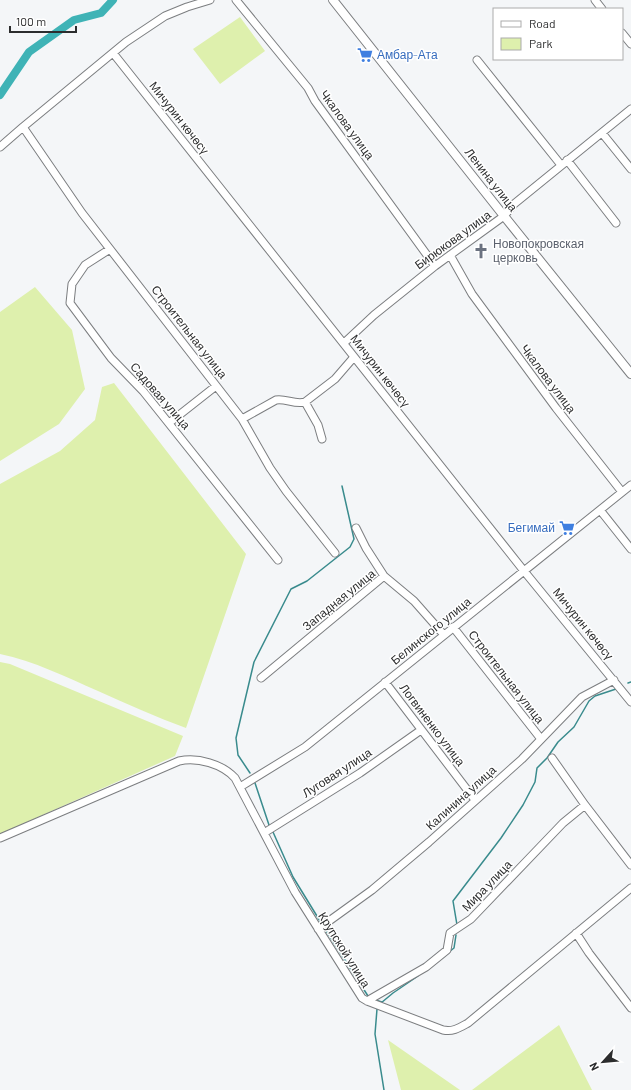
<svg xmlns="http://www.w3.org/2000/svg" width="631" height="1090" font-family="Barlow,sans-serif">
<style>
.green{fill:#def0ad}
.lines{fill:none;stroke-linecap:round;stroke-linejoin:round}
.stream{stroke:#398b8d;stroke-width:1.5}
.river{stroke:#3fb3b6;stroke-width:8}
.minor-casing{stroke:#7c7e80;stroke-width:9}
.major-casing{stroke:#7c7e80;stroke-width:10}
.minor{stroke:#fff;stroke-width:7}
.major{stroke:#fff;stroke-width:8}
.labels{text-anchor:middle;stroke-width:3;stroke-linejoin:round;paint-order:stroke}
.shop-label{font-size:12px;fill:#366cbe;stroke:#fff;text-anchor:start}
.street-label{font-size:12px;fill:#2c2d2e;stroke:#fff}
.worship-label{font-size:12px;fill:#5b616d;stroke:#fff;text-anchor:start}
</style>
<rect width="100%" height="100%" fill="#f4f6f8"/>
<!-- green -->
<path class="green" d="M240,17L265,51L220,84L193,49Z
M35,287L72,330L85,389L59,424L0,461V312Z
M114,383L246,554L186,728C156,717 127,704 98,691C66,677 34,661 0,654V484L60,451L95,420L102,387Z
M0,662L10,664L183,736L175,756L0,834Z
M559,1025L592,1090H472Z
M388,1040L460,1090H401Z"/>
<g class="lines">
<!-- stream -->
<path class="stream" d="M628,683L631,682
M250,773L238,755L236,738L254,662L291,589L307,581L350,547L354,539L342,486
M255,783L269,825
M273,832L293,877L320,921
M457,925L453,901L501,838L523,805L535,782L537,768L547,758L558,742L574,727L589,701L595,696L616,689
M325,929L368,996
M449,952L454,948L456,935
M375,1000L382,1002
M381,1003L393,993L418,976
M377,1009L375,1034L384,1090"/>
<!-- river -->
<path class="river" d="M0,95L29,52L74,20L101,13L113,0"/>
<defs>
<path id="minor" d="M236,0L308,88L315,101L435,266
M595,0L602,9
M622,33L631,44
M113,53L524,571L631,702
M477,60L561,165
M23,127L82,213L242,419L270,468L286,491L335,553
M602,133L631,169
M0,147L23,127L126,42L165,16L187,7L210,0
M567,160L616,223
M110,249L85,265L72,284L70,303L111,358L143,391L278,560
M450,255L472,294L556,408L622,492
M344,343L374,315L435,266L504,216L514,204L631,109
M305,402L318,425L322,439
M242,419L276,400C285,398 295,405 305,402L335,379L354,357
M169,423L216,386
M600,510L631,549
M356,528L366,548L384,576
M453,627L541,739
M261,678L384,576L414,601L444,635
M385,682L475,800
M552,758L585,805L631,865
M240,787L305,747L631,485
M264,833L360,773L421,730
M0,838L179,761C198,757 222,764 235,778L295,892L362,998L367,1001L443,1030C453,1032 459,1028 468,1023L631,888
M318,929L372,890L429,842L522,759L582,697L614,680
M576,933L589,953L631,1008
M367,1001L426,967L447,950L450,933L471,919L563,823L585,805"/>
<path id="major" d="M333,0L504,216L631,374"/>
</defs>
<!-- minor casing -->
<use href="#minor" class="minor-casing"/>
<!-- major casing -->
<use href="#major" class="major-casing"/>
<!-- minor -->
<use href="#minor" class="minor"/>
<!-- major -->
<use href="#major" class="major"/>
</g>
<!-- icons -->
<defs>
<symbol id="supermarket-bare" viewBox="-9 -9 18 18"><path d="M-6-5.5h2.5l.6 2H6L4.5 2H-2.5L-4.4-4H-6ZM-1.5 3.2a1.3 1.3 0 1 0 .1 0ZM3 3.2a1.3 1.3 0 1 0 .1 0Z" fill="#3f7fe0" stroke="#fff" stroke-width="2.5" paint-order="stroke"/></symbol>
<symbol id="church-bare" viewBox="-9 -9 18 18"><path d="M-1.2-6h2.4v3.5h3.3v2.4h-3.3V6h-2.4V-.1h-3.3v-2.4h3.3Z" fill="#6b7280" stroke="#fff" stroke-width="2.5" paint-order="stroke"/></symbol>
</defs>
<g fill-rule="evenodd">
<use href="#supermarket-bare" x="354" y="44" width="22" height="22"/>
<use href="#church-bare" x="470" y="240" width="22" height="22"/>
<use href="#supermarket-bare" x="556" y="517" width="22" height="22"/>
</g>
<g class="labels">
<!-- shop labels -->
<g class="shop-label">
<text x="377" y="59">Амбар-Ата</text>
<text x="555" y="532" text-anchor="end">Бегимай</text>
</g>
<!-- street labels -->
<g class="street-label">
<text transform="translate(179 118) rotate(52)" y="4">Мичурин көчөсү</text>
<text transform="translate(347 125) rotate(54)" y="4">Чкалова улица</text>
<text transform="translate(491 180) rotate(52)" y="4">Ленина улица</text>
<text transform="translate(453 240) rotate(-36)" y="4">Бирюкова улица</text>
<text transform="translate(189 332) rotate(52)" y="4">Строительная улица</text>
<text transform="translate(380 371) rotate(52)" y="4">Мичурин көчөсү</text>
<text transform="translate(548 379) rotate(53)" y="4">Чкалова улица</text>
<text transform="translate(160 396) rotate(49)" y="4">Садовая улица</text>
<text transform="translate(339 600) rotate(-39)" y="4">Западная улица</text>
<text transform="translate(583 624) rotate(51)" y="4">Мичурин көчөсү</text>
<text transform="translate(431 631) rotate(-39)" y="4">Белинского улица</text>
<text transform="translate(506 677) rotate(52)" y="4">Строительная улица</text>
<text transform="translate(432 725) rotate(53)" y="4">Логвиненко улица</text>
<text transform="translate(337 773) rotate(-33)" y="4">Луговая улица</text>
<text transform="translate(461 798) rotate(-42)" y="4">Калинина улица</text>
<text transform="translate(487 886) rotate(-46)" y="4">Мира улица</text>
<text transform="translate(344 950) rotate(58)" y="4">Крупской улица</text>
</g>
<!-- worship labels -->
<g class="worship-label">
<text x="493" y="248">Новопокровская<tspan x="493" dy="14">церковь</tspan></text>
</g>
</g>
<!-- legend -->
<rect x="493" y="8" width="130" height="52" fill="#ffffff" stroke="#ababab"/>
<rect x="501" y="21" width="20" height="6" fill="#ffffff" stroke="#ababab"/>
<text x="529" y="28" font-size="12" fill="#2c2d2e">Road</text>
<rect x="501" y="38" width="20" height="12" fill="#def0ad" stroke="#ababab"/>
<text x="529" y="48" font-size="12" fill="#2c2d2e">Park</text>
<!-- north arrow -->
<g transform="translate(603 1062) rotate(243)" stroke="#ffffff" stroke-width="3" paint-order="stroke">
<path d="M0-3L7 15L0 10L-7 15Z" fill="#2c2d2e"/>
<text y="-6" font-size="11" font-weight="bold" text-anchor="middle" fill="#2c2d2e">N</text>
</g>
<!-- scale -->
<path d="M10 26v6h66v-6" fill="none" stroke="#2c2d2e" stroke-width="2"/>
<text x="16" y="26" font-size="12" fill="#2c2d2e" stroke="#ffffff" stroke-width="3" paint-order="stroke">100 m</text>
</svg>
